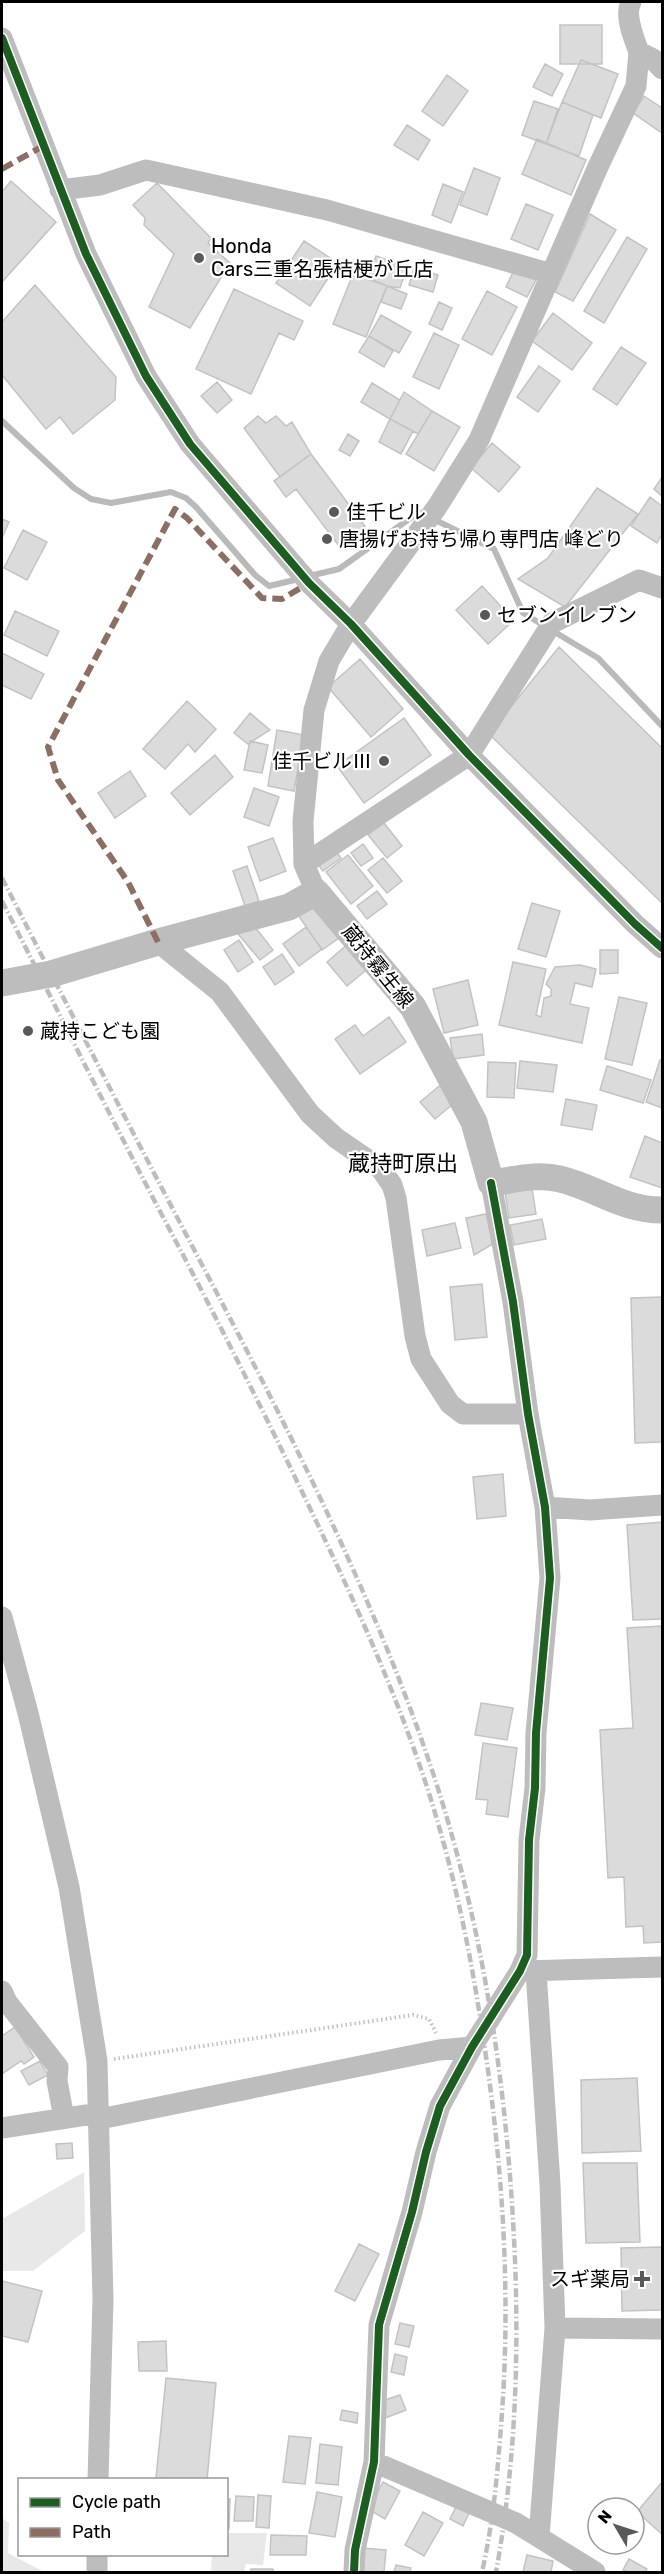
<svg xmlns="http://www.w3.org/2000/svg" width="664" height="2574" font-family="Rubik,'Noto Sans JP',sans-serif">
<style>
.green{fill:#e8e8e8}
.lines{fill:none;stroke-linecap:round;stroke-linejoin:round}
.stream{stroke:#bababa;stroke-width:6}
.building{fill:#dbdbdb;stroke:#c3c3c3;stroke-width:1.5}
.path{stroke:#c2c2c2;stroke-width:4;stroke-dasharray:1.5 3;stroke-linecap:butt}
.minor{stroke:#bdbdbd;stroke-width:21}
.major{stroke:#bdbdbd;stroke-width:27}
.rail{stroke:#bdbdbd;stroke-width:4.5;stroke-dasharray:9 3 1.5 3;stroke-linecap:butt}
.quiet{stroke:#8d6e63;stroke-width:6;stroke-dasharray:12 6;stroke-linecap:butt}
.cycleway-casing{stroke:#fff;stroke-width:11}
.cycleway{stroke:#1b5e20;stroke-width:8}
.poi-dot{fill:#595959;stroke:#fff;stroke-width:2}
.labels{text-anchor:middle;stroke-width:4.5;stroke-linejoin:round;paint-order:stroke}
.poi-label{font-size:20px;fill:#000;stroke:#fff;text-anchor:start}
.street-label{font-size:20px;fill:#000;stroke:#fff}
.quarter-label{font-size:22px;fill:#000;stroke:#fff}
</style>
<rect width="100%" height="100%" fill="#fff"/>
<!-- green -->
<path class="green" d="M84,2172L85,2231L33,2271H2V2219Z
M2,2518L9,2523L8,2553L44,2572H2Z
M227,2533H267L263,2565L246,2564L244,2572H211L212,2555L226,2554Z"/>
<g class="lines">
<!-- stream -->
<path class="stream" d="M2,421L74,488L91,499L111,503L171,492L186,498L196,507L255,575L269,586L299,579
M309,576L339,569L419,512L494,549L523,613L598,658L662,726"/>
</g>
<!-- building -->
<path class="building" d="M560,25H602V64H560Z
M581,60L618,74L601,118L562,102Z
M545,64L563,74L552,96L533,87Z
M447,75L468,91L443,126L422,111Z
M644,96L662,108V133L633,113Z
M534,101L558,109L546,144L522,135Z
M562,102L593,115L579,156L546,144Z
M407,125L430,140L418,160L394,145Z
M537,139L586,160L571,195L522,174Z
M474,168L500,178L487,215L460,205Z
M11,181L56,222L2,282V192Z
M157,183L211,238L208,243L230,263L190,328L149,307L174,254L144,225L145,218L133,205Z
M443,184L463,192L451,223L432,215Z
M526,204L553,215L538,250L511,239Z
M590,214L616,230L573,301L555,292Z
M627,237L647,249L604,323L584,311Z
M304,241L338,263L310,306L276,283Z
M376,256L407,267L400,288L387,286L368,278Z
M414,268L438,275L433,292L409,285Z
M514,270L536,280L527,297L506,287Z
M353,274L387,286L366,337L333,324Z
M35,285L116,377L115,400L73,434L60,417L46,429L2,375V322Z
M387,286L407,294L401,309L381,302Z
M234,289L303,321L294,340L279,333L251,394L196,369Z
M487,291L517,307L492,355L462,339Z
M439,302L452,308L442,330L429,324Z
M553,313L592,343L572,370L532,341Z
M381,315L411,332L399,353L369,336Z
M434,333L459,345L439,389L413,377Z
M369,336L393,351L384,367L359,352Z
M621,347L646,363L617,405L593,389Z
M539,366L560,381L538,412L517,397Z
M217,382L232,400L217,413L201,396Z
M372,383L400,400L390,419L361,402Z
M404,392L432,411L418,434L390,419Z
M432,411L460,427L434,471L406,454Z
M258,416L266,423L276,416L286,426L292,422L311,454L280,477L244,428Z
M390,419L413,431L401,454L379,442Z
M348,434L359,441L350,456L339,450Z
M492,443L520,467L499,492L471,468Z
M311,454L365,526L339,546L296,489L286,497L274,481Z
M662,477V496L654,489Z
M597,488L638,514L565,607L518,579L548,558Z
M650,497L662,506V534L657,543L631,526Z
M2,519L9,522L2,538Z
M23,530L47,542L27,580L4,568Z
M482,586L514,620L488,644L456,610Z
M15,611L59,631L47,656L4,635Z
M559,647L662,748V903L489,734Z
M2,653L44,674L31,699L2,685Z
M360,659L403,709L371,737L328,687Z
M187,701L216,729L195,752L188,744L165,769L143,749Z
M250,713L270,730L248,744L234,733Z
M404,718L431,755L364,803L337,766Z
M277,730L304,735L294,791L268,786Z
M250,741L268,745L262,773L244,770Z
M215,755L233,777L190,815L171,793Z
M130,771L146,796L115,818L98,793Z
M254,788L279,797L269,826L244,817Z
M384,823L402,846L387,858L368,835Z
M273,838L286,871L260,881L248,847Z
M363,844L373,858L361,866L351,853Z
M335,850L341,858L323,871L317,863Z
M348,855L373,886L351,904L326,872Z
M383,858L402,881L387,893L368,870Z
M247,866L259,901L245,906L233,871Z
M377,891L387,904L367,919L357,906Z
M317,898L346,933L322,950L296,912Z
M532,903L560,911L546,957L518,949Z
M248,918L273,950L260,960L234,929Z
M306,927L322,949L299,966L283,944Z
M239,940L253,962L238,972L224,950Z
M350,942L371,966L347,986L327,962Z
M600,950H618V973L600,974Z
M282,954L294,972L275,985L263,967Z
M513,962L546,969L536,1015L541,1017L544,998L551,996V989L546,984L555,967L580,965L596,969L592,987L575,983L570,1004L589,1008L582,1043L499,1025Z
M468,980L478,1025L444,1033L433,989Z
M619,997L647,1003L632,1065L605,1059Z
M389,1017L406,1042L360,1074L335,1039L355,1025L363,1036Z
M482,1034L484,1055L453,1059L450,1038Z
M660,1060L662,1061V1108L646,1102Z
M520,1061L557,1065L553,1092L517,1088Z
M488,1062L516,1063L514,1098L487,1097Z
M607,1066L651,1080L643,1103L600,1090Z
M444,1082L459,1099L435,1119L420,1102Z
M566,1099L597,1105L592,1130L561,1125Z
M645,1136L662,1143V1188L630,1177Z
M532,1188L536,1214L509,1218L505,1192Z
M486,1214L493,1244L474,1255L466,1218Z
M542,1219L546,1239L514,1245L510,1225Z
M455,1223L461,1248L427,1256L422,1230Z
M482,1284L487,1337L455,1340L450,1287Z
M662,1297V1442L635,1443L631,1298Z
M503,1474L506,1516L477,1519L473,1477Z
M662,1522V1619L633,1620L627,1525Z
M662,1626V1942L644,1943L643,1926L626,1927L624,1877L608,1878L600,1730L633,1728L627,1628Z
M481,1703L513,1708L507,1740L475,1735Z
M483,1743L517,1748L508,1817L486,1814L488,1800L476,1799Z
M15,2027L34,2057L24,2064L21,2061L2,2074V2036Z
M40,2061L48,2075L29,2085L21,2071Z
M637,2078L641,2151L582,2153L581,2080Z
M72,2143L73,2158L57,2159L56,2144Z
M583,2163H637L640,2242L586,2243Z
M359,2244L379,2254L355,2301L335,2291Z
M662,2247V2310L622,2311L621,2248Z
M2,2281L42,2291L28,2342L2,2336Z
M400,2323L414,2326L409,2347L395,2344Z
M166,2341L167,2371H139L138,2342Z
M395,2354L407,2357L404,2375L391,2372Z
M166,2378L216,2383L207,2480L156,2478Z
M400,2395L406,2410L385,2418L379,2402Z
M342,2410L358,2413L357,2423L340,2420Z
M289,2436L311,2438L305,2484L283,2482Z
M320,2444L342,2447L338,2485L316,2483Z
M383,2482L400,2491L385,2519L368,2509Z
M662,2482V2534L637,2512Z
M317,2492L342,2497L335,2537L309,2533Z
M258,2495L271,2496L269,2528L256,2527Z
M236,2496L254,2497L253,2521H234Z
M226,2499H230L229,2529H226Z
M457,2505L470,2511L463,2526L450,2519Z
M423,2512L443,2523L424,2556L405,2545Z
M271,2535L307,2536L306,2555H270Z
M362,2548L386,2550L384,2572H360Z
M527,2555L553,2561L551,2572H523Z
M629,2559L647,2569L645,2572H627L623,2570Z
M396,2565L411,2568L410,2572H394Z
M251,2569H273V2572H251Z"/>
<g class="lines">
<!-- path -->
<path class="path" d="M114,2059L413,2015L429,2019L436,2033"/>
<!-- minor -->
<path class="minor" d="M631,2C624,15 634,39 639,52L653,59L662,69
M2,38L86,254L146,376L190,444L309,583L351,624L469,755L635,924L662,948
M60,190L100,185L146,170L327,210L552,274
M304,864L469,755L552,623L639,580L662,588
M316,892L304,864L303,821L314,710L329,661L351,624L437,507L479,440L597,169L636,86L639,52
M158,942L220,992L310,1114L336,1138L381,1169L392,1185L396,1198L415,1336L421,1359L450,1404L463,1414H528
M545,1507L590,1510L662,1505
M2,1617L28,1713L69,1887L97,2061L103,2299L98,2480
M524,1971L662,1967
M536,1971L550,2184L555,2328L662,2329
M2,1991L7,2002L58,2067L57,2081L64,2118
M100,2119L439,2050L472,2047
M2,2128L99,2113
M374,2462L516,2523L595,2572
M539,2537L555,2328
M97,2572V2554
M354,2572L355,2550L374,2462L379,2325L412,2212L426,2152L440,2106L472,2047L520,1971L527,1955L529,1840L535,1788L536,1733L550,1578L545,1507L528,1414L513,1302L491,1183"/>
<!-- major -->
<path class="major" d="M2,983L51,974L158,942L289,907L316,892L413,1007L474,1122L491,1183C514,1180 537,1173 560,1179C597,1188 622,1210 662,1210"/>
<!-- rail -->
<path class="rail" d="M2,878C64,999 126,1120 189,1240C279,1411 369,1583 431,1767C480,1914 504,2066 513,2220C520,2337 517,2457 496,2572
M2,901C56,1007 109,1114 164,1219C213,1311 260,1404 305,1498C348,1587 389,1676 421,1769C450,1854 469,1942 482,2030C502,2157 511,2285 502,2413C498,2467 494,2519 482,2572"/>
<!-- quiet -->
<path class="quiet" d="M2,169L43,146
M158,942L128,882L58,780L48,747L175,509L187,518L262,598L282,599L309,583"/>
<defs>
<path id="cycleway" d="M2,38L86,254L146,376L190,444L309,583L351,624L469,755L635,924L662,948
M354,2572L355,2550L374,2462L379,2325L412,2212L426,2152L440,2106L472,2047L520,1971L527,1955L529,1840L535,1788L536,1733L550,1578L545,1507L528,1414L513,1302L491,1183"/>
</defs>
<!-- cycleway casing -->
<use href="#cycleway" class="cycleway-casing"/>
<!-- cycleway -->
<use href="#cycleway" class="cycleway"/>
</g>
<!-- markers -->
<g class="poi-dot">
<circle cx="199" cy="258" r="6"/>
<circle cx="334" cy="512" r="6"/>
<circle cx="327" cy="539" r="6"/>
<circle cx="485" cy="615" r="6"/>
<circle cx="384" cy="761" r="6"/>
<circle cx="28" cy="1031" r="6"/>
<path d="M639 2270h6v6h6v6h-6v6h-6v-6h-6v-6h6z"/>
</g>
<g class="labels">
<!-- poi labels -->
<g class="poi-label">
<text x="211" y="253">Honda<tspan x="211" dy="23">Cars三重名張桔梗が丘店</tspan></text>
<text x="346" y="519">佳千ビル</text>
<text x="339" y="546">唐揚げお持ち帰り専門店 峰どり</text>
<text x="497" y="622">セブンイレブン</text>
<text x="372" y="768" text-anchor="end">佳千ビルⅢ</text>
<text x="40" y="1038">蔵持こども園</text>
<text x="630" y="2286" text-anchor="end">スギ薬局</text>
</g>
<!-- street labels -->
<g class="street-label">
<text transform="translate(378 966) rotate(51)" y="7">蔵持霧生線</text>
</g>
<!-- quarter labels -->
<g class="quarter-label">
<text x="403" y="1171">蔵持町原出</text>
</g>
</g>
<!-- border -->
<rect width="664" height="2574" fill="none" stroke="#000000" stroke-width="6"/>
<!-- legend -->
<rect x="18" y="2478" width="210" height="78" fill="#ffffff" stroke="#999999" stroke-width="1.5"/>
<rect x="30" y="2498" width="30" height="9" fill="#1b5e20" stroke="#999999" stroke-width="1.5"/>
<text x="72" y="2508" font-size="18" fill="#000000">Cycle path</text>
<rect x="30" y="2528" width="30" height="9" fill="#8d6e63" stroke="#999999" stroke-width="1.5"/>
<text x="72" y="2538" font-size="18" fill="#000000">Path</text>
<!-- north arrow -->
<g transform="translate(616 2526) rotate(309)"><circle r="28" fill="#ffffff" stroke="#999999" stroke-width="1.5"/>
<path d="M0-4.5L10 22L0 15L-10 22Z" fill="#595959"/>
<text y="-9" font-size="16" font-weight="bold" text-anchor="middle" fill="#000000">N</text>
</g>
</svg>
